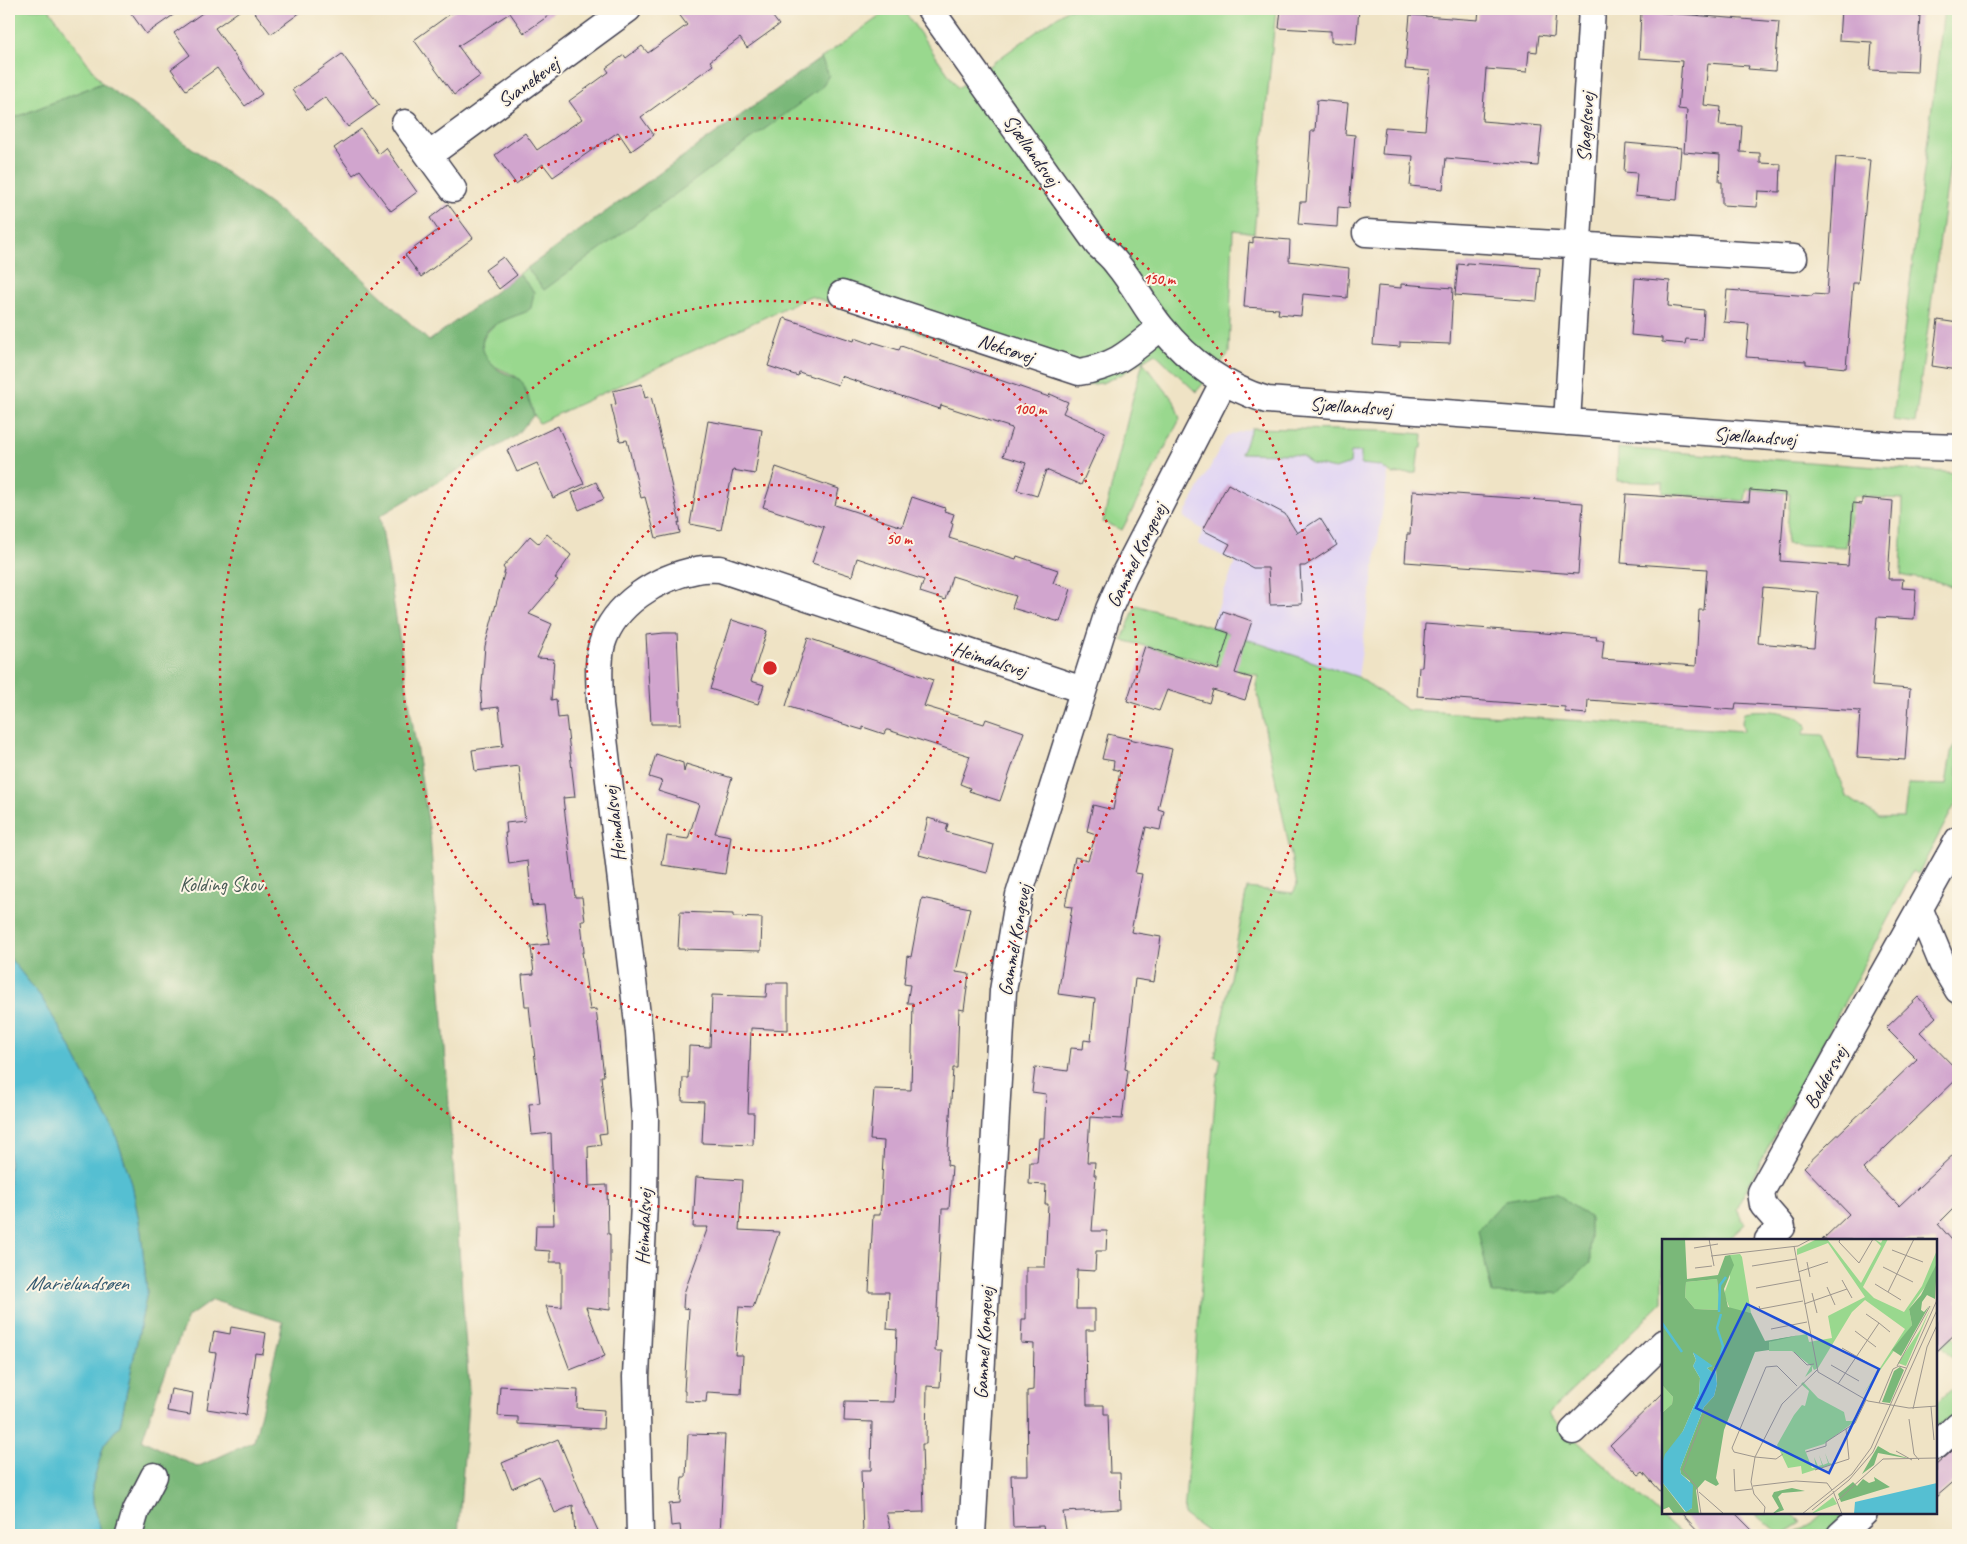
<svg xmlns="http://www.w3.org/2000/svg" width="1967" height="1544" font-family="Caveat,sans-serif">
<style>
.built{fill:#e0d4f4}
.green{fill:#99d88e;stroke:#5e7d64}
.forest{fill:#7ab879;stroke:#4e6d5a;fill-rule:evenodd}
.water{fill:#55bfd2;stroke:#3c7086}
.building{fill:#d1a5ce;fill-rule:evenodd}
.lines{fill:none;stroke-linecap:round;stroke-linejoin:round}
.street-casing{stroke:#413f50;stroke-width:29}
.street{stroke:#fff;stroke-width:26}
.ring{fill:none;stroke:#d62828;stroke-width:2.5;stroke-dasharray:2.5 5}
.labels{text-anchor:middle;stroke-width:4;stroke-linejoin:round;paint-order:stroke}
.street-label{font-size:20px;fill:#22223b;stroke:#fcf5e5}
.park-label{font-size:20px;fill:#465954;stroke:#fcf5e5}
.water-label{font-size:21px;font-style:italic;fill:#345970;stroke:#fcf5e5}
.inset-river{fill:none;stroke:#55bfd2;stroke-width:2.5}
.inset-road{fill:none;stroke:#9d968e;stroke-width:1}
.view{fill:#1d4ed8;fill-opacity:0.15;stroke:#1d4ed8;stroke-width:2.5}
.inset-edge{fill:none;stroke:#22223b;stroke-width:2.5}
.centre{fill:#d62828;stroke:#fcf5e5;stroke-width:2.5}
.ring-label{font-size:15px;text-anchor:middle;font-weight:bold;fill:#d62828;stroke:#fcf5e5;stroke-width:4;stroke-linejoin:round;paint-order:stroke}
</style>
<rect width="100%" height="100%" fill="#fcf5e5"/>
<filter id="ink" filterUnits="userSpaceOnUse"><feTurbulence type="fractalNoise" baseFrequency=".02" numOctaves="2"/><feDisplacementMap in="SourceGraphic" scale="10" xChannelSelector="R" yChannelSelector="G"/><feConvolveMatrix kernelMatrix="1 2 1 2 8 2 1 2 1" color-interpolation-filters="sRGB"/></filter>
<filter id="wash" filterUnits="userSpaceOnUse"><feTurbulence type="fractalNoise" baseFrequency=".0096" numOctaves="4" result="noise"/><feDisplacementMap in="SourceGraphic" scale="20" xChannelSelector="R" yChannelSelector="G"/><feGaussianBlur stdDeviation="1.12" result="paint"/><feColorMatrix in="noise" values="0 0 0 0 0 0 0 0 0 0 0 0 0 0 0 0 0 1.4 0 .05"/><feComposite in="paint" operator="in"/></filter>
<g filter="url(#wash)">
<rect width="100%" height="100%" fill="#efe3c5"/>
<!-- built -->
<path class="built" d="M1252,428L1393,440L1358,677L1211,627L1235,562L1198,544L1203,530L1183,517L1227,436Z"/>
<!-- green -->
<path class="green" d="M9,9H49L102,83L9,120Z
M890,9H903L958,88L1068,9H1276L1254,233L1233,230L1229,353L1196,392L1155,353L1122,374L1102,383L1077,386L810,296L539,423C530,411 530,394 521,381C515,373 497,370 488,361C471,341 493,326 507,314C516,307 525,299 534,292L519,274Z
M1944,9H1958V105L1915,423L1893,420Z
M1143,362L1174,401L1180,419L1122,530L1103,522L1132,401Z
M1252,428L1382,431L1423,434L1422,448L1419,449L1416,473L1392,474L1380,466L1361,464V452H1351L1350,464L1335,469L1312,464L1302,456L1292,454L1241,453Z
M1618,448L1958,473V590C1943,579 1919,580 1901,575L1903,499L1853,496L1846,547L1786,544L1790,493L1747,489L1745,501L1663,493V483L1617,481Z
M1136,605L1211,627L1358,677L1407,710L1744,731L1742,722L1744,712C1759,709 1796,710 1806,724L1807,727L1803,734L1823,735L1846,796L1879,818H1904L1908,784L1946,785L1951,752L1958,738V799L1918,874L1913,871L1736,1209L1745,1224L1728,1240H1663V1302L1548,1414L1682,1535H1211L1184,1515L1216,1085L1221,1059L1215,1057L1247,888L1293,893L1297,885L1256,685L1259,676L1122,640Z
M1936,1317L1958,1342V1364L1936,1340Z
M1953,1386L1958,1392V1416L1936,1437V1402Z
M1755,1513H1792L1801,1522L1780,1535Z
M1823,1513H1846L1831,1535H1791L1797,1530L1809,1526Z"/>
<!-- forest -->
<path class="forest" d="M821,58L829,75L821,88L544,290L527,268Z
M102,83L278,210L356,272L429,341L519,274L534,292L531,308L526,312C515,316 503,320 493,326C474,338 483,360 499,370C507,375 517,376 523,383L534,415L514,437L380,516L430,834L469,1391L458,1535H102L93,1503L92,1486L104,1444L120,1425L147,1292L141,1232L132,1184L115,1133L66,1039L41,997L9,957V120ZM212,1300L283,1322L254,1441L197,1467L142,1440L161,1383L188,1317Z
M1555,1192L1590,1218V1263L1559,1293L1492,1294L1478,1230L1505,1200Z"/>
<!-- water -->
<path class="water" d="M9,957L41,997L66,1039L115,1133L132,1184L141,1232L147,1292L120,1425L104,1444L92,1486L93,1503L102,1535H9Z"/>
<g id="blocks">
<!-- building -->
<path class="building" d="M128,9H182L146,34Z
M208,9H242L215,28L262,94L245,106L217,68L186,90L171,69L190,55L174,33Z
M252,9H305L271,34Z
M457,9H558L524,33L510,13L458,46L480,76L454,95L414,40Z
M675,9H767L779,25L747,48L740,38L710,61L713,65L641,117L654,135L631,151L618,132L553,177L543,164L516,184L495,155L525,133L537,150L582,119L569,101L609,72L606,68L624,55L626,58L642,46L648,53L687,25Z
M1281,9H1359L1356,44L1331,42V31L1279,28Z
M1479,9H1556L1554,37L1539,35L1537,52L1529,51L1527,72L1486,69L1482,121L1542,126L1538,166L1446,158L1443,189L1410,186L1413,156L1382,154L1385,127L1425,130L1430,71L1405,69L1410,15L1478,20Z
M1841,9L1920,13L1917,72L1870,70L1872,42L1839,40Z
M1641,11L1779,22L1775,71L1748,69L1749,66L1708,63L1704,105L1721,107L1719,125L1742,126L1740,152L1760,153V163L1781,164L1780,192L1758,191L1757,207L1722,205V182H1719L1720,155L1684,152L1687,110L1678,109L1682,61L1639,58Z
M342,54L379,105L348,127L325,97L307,110L292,90Z
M1317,100L1348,103L1345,134L1355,135L1349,208L1338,207L1337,227L1298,224L1300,202H1306L1311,131H1315Z
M361,129L379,154L386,148L417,192L391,211L360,170L353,175L334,148Z
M1626,143L1681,148L1677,200L1635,196L1637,173L1624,172Z
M1836,157L1870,160L1858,283H1853L1846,368L1806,364V361L1746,357L1749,324L1724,322L1727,290L1812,296L1813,294L1827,295Z
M448,204L473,238L421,277L405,255L438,230L430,218Z
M1253,237L1290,240L1289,261L1349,268L1347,298L1303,294L1301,316L1278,314L1279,309L1244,307L1249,242L1253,243Z
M503,257L517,275L499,289L485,270Z
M1467,263L1540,268L1537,301L1455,295L1458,264L1467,265Z
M1635,278L1670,281L1668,306L1704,310L1702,340L1686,339L1685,344L1662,342V338L1631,335Z
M1401,284L1453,288L1450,344L1400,342V347L1373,345L1378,286L1401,288Z
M784,318L854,341L855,338L872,344L873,342L899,350L901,346L1049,397L1050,394L1068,402L1063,413L1105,432L1081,485L1046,470L1037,496L1017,490L1026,463L1003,456L1012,428L941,405L940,409L841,376L838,385L799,372L798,376L768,366Z
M1938,320L1958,323V370L1932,366Z
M642,384L645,398L651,396L680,523L678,522L680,533L656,538L645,497L641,498L627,440L620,441L611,405L616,404L613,391Z
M708,421L762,430L755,474L733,470L721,530L690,524Z
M558,426L584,484L553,498L537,463L517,472L507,450Z
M776,467L839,489L835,505L902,527L912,497L945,508L944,511L954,514L951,523L953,524L949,538L1016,559L1017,556L1058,570L1053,583L1071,589L1060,622L1012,608L1016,596L952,576L945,600L920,592L924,580L857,558L852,576L812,563L824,527L763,507Z
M596,482L604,499L579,510L572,493Z
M1228,484L1285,514L1297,533L1320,518L1337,545L1305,566H1300L1302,604L1270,605L1268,568H1253L1225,553L1230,544L1203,530Z
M1750,490L1785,493L1780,561L1848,566L1853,503L1862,504V498L1893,501L1888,579H1903L1902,588L1916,589L1914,619L1877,617L1872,686L1910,689L1905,760L1857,757L1860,711L1736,703L1735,710L1588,700L1587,714L1565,712V707L1417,696L1419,667H1422L1425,624L1597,637L1596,640H1604L1602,659L1696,666L1699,610H1704L1707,569L1621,563L1626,494L1749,502ZM1763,587L1818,592L1814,648L1758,643Z
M1413,491L1583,503L1578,574L1405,562L1407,534H1410Z
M547,534L571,555L555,578L558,580L529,614L552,624L537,658L554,659L551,700L556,699L558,718L566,717L575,797L563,798L575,897H582L585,921H581L584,952H582L590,1010L596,1009L604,1076H601L607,1133L599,1134L601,1145L588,1147L589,1186L607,1185L608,1234H610V1310L586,1307L605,1356L570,1370L546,1306L562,1307V1262H550V1251L535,1250L536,1225H554L551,1133L532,1135L529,1104L540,1103L529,1006H525L522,975L534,974L531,946L549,944L544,905L532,906L528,861L509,864L505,833H507L506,823L525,821L519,766L475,771L472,750L503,746L499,707L482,709L481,696L485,646L505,570L503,567L530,536L539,544Z
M1223,611L1252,621L1235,673L1252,678L1245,700L1213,690L1209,703L1167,690L1159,711L1127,701L1145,646L1218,670L1229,633L1217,629Z
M732,620L767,631L751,681L764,685L758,704L710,689Z
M664,633H677L681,724H651L646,635Z
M808,638L933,680L924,706L984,724L986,719L1024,732L1000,801L969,791L970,788L960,784L970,756L888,730H886L884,734L863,727V730L856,728L786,706Z
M1108,734L1172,749L1158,809L1164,811L1160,830L1146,827L1135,873L1142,874L1131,932L1161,937L1154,982L1135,979L1125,1069L1128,1070L1122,1119L1090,1117L1087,1162H1095L1094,1175H1096L1092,1231H1107L1106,1251H1096L1095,1271L1077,1270L1076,1309H1095V1330H1086L1087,1405H1104V1414H1108L1110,1473H1120L1121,1509L1063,1512L1067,1535H1045L1043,1526L1013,1527L1011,1475H1028L1027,1391L1033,1390L1034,1344L1021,1343L1022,1319H1026V1267H1045L1048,1204H1045L1046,1185L1029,1184L1030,1162H1037L1039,1138H1044L1046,1094L1032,1092L1035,1067L1068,1071L1071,1048L1083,1049L1084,1040L1091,1041L1095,999L1058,994L1072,907L1065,906L1075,857L1088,860L1096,834L1087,831L1093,805L1113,810L1120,771L1113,769L1114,761L1102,759Z
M656,754L683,763L684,772L686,764L732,778L715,833L731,836L725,874L662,865L667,836L688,839L699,804L658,791L662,781L649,777Z
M928,818L948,824L946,832L994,845L987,873L919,855Z
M922,898L970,908L956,972L969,974L964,1010L959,1009L957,1068H953L947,1165L952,1166L949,1209H942L935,1351H942L940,1387L927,1386L926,1444H922L924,1512L886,1513L892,1535H863L861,1470H871L872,1422L844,1421L845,1401L894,1402L897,1330L887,1329L889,1292H869L873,1215H880L884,1141L870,1140L874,1089L911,1090L913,1003H907L910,985L904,984L907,956L911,957Z
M680,912L733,914V917L762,918L761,951L678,949Z
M767,983H788V1030L751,1028L748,1113H754L753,1145L702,1143L704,1102L682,1101L683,1078H688L689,1046L710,1047L712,995L766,997Z
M1918,997L1936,1017L1920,1032L1958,1071V1078L1863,1169L1899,1206L1958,1150V1204L1938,1224L1958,1247V1331L1936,1352V1240H1822L1849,1214L1804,1167L1917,1059L1886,1028Z
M696,1177L742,1180L739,1230L779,1232L753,1308L739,1307L735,1355H743L741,1394L707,1392L706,1402L685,1401V1391H684L689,1309L683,1308L684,1293L708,1227H693Z
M231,1327L266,1333L263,1354L255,1353L246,1415L207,1409L216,1353L210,1352L214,1331L230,1334Z
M500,1386L578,1390L577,1408L604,1410L603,1429L518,1424V1417L498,1416Z
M171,1389L193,1393L190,1415L167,1411Z
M1663,1393V1494L1643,1472L1639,1475L1610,1445Z
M688,1434L725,1435L720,1535H681L680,1525L671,1526L669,1504L680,1503L682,1477H686Z
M558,1439L584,1500L600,1535H575L573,1505L555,1513L539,1476L512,1488L502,1463Z
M1958,1446V1478L1936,1497V1465Z
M1681,1513H1735L1757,1535H1702Z"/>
</g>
</g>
<g filter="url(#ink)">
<use href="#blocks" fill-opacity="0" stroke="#413f50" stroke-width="1"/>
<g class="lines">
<defs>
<path id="street" d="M930,9L1098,245C1105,251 1112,257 1117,264C1134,284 1145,308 1161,327C1190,363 1224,387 1267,400L1897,446L1958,448
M405,123L453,189
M429,155L628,9
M1366,233L1794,258
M842,294L1079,372C1118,366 1131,351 1161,327
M1567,422L1592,9
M1920,910L1942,963L1958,990
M1768,1240L1782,1227L1763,1205L1761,1192L1958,840
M1573,1431L1663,1343
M1936,1446L1958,1425
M129,1535L136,1511L154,1476
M640,1535L636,1377L644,1203L645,1119L639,1032L600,705C600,686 597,662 602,644C614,604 658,577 697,570C704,568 712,569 720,569L1083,690
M972,1535L1003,991L1019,895L1109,609L1124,575L1223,383
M1840,1535L1864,1513"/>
</defs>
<!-- street casing -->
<use href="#street" class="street-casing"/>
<!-- street -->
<use href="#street" class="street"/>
</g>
</g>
<!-- distance rings -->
<g class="ring">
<circle cx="770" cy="668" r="183"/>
<circle cx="770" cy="668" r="367"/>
<circle cx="770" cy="668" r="550"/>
</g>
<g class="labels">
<!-- street labels -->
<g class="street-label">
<text transform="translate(528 82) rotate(-36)" y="7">Svanekevej</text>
<text transform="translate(1585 127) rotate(-87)" y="7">Slagelsevej</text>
<text transform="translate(1032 150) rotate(55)" y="7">Sjællandsvej</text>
<text transform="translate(1006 348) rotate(18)" y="7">Neksøvej</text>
<text transform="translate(1351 406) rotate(4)" y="7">Sjællandsvej</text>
<text transform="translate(1755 436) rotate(4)" y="7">Sjællandsvej</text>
<text transform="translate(1136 555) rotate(-64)" y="7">Gammel Kongevej</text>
<text transform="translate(990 659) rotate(18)" y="7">Heimdalsvej</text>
<text transform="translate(614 824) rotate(-97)" y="7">Heimdalsvej</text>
<text transform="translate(1014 940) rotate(-80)" y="7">Gammel Kongevej</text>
<text transform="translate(1825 1077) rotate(-61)" y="7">Baldersvej</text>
<text transform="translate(643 1227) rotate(-88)" y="7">Heimdalsvej</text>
<text transform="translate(983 1343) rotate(-87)" y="7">Gammel Kongevej</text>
</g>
<!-- park labels -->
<g class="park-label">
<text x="221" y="891">Kolding Skov</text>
</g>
<!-- water labels -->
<g class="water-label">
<text x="77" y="1290">Marielundsøen</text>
</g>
</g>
<!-- overview -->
<g transform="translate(1662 1239)">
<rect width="275" height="275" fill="#efe3c5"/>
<path d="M155,0H165L199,44L219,7L212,0L219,4L221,0H226L201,48L212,59L242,73L260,47L275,11V25L266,44L247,70L250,86L200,157L243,90L203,61L190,73L156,129L152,131L150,127V132L143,138L149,127L130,112H107L106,104L111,101L145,95L147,103L170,99L166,77L203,58L166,4L135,16V10ZM78,15L80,18L89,74L68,70L62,55L68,39V16ZM55,40L58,71L33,70L23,58L24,43ZM270,66L244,127L236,124L258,91ZM141,143L156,159L182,173L184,182H190L196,174L192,183L162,205L143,211L150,229L154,228L152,218L156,227L160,226L157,216L161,226L166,224L163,214L167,224L171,225L140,235L139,227L126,229L115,206L132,176L140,166L143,167L147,152L139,145ZM0,146L11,158L10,165L0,174ZM171,258L175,265L149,275Z" fill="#99d88e"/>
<path d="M0,0H23L25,40L56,36L63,17L68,16L72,26L62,50L66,68L89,74L103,102L138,96L107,103V111L93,113L62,191L54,239L57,245L54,247L43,241L34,251L37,275H12L7,268L0,271V243L23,273L30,269L28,242L19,235L18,230L42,168L52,157L55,145L54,130L52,128L51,134L45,129L50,127L31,114L34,121L31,127L38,139L37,155L21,192L0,225V174L10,165L11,158L0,146ZM55,40L58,71L33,70L23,58L24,43ZM275,24L273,60L265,56L260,63L259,71L262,73L267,67L239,117L230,111L250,86L247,70L259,56ZM238,128L242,131L228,164L220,163L232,132ZM216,207L228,214L249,220L216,214L212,226L200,235ZM212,238L228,248L179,263L176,255L191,243L195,247L201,240L207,244L213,242ZM130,249L143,252L120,254L116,258L122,271L110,275L117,269L110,257L112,253Z" fill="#7ab879" fill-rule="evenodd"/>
<path d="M31,113L51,127L45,129L51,134L53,128L55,145L52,157L42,168L18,230L19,235L31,246L30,269L24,273L0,243V225L3,215L21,192L37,155L38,139L31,127L34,121ZM275,244V275H192L193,263Z" fill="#55bfd2"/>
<path class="inset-river" d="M57,73L58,46L64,38M0,84L20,113M59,116L61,107L55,89L59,75"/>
<path class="inset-road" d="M47,0L52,27M178,0L177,3L197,24L211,0M132,7L156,133L206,162L247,169L275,167M32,9L56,5M230,11L261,23M49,17L136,7L149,0M145,23L148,38M90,27L134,20M221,28L251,43M33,29L50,27M136,33L166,23M180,41L190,59M213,45L239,61M165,48L173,66M94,49L138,41M226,53L252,0M150,54L155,74M142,65L185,50M97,67L98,70L141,62M204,75L217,84M109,90L145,83M193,92L214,108M180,109L206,124M132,113L145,126L152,125M169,126L197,142M235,127L268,67M176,145L217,84L228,93M217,164L231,130L237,127L244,129M269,168L272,201M251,170L265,108L275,86M247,180L252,215L257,221M234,212L250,221M144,213L164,207V203L193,184L204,161M121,215L114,220L93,218L72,213L70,209L104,128L115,127L135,147M72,230L73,252L90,250M153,231L187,220L184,190M91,247L134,242L165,244L170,251M171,252L180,275M37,253L62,275M176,261L221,220L275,219M150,271L187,241L211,213L275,71M39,275L35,249L21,231L41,177L47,170M102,275L103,268L92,255L89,243L93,218L120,165L155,131M140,275L190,235L209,209L275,61"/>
<path class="view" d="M85,65L217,130L167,234L34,169Z"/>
<rect width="275" height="275" class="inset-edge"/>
</g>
<circle cx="770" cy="668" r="8" class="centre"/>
<g class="ring-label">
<text x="1159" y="284">150 m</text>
<text x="1030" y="414">100 m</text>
<text x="899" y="544">50 m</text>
</g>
<!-- margin -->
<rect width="1967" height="1544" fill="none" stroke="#fcf5e5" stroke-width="30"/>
</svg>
